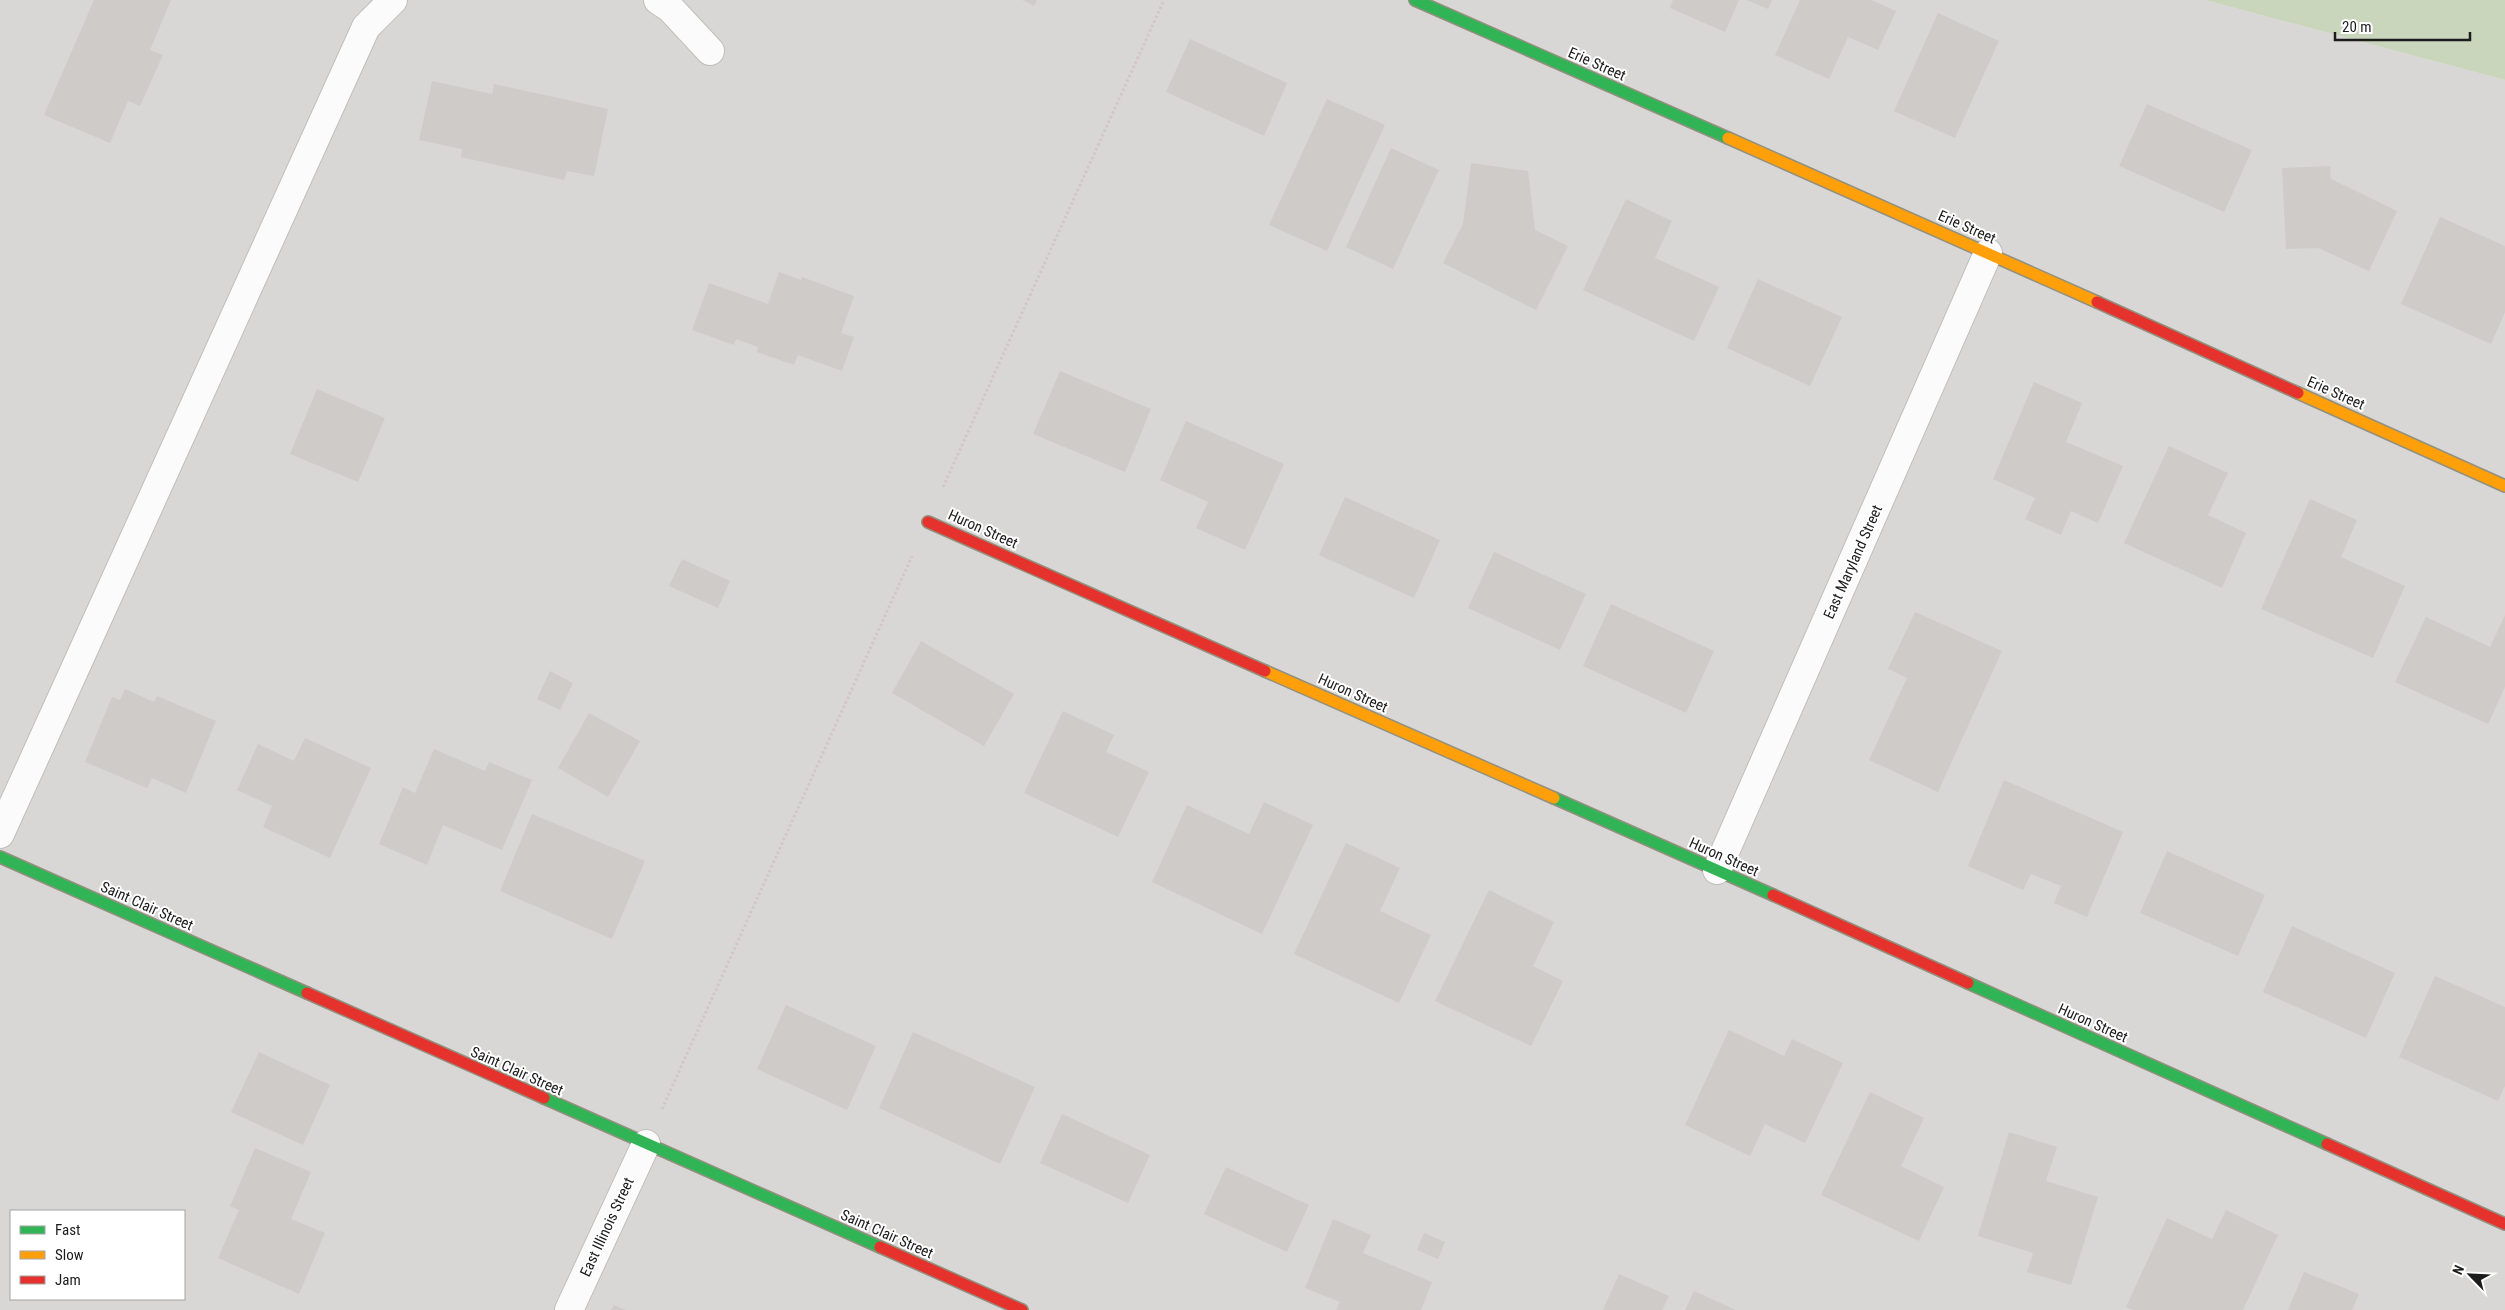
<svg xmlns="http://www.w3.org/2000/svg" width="2505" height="1310" font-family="'Roboto Condensed',sans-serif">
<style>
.residential{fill:#d9d7d6;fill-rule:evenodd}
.forest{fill:#cad6bb}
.building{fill:#cecbc9}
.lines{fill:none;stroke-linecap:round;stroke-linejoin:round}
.lane-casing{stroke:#c0bebd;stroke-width:30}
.street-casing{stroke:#c0bebd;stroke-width:30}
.fast-casing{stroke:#92907e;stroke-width:14}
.slow-casing{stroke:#92907e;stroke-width:14}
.jam-casing{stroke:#92907e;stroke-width:14}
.path{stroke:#d4c6c7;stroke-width:3;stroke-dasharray:2.5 2.5;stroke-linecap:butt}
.lane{stroke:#fcfbfb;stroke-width:28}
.street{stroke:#fcfbfb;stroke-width:28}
.fast{stroke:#30b455;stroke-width:11}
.slow{stroke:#ff9f0a;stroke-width:11}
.jam{stroke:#e5322d;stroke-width:11}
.labels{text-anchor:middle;stroke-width:4;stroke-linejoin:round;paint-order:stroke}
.street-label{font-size:15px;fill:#1c1c1c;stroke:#fff}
</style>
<rect width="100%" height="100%" fill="#eae7e4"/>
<!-- residential -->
<path class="residential" d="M0,0H2205L2505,80V1310H0ZM11,1211H184V1299H11Z"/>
<!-- forest -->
<path class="forest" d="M2205,0H2505V80Z"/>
<!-- building -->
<path class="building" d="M94,0H171L150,50L163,55L140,106L128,101L110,143L44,115Z
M1022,0H1037L1034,6Z
M1673,0H1739L1725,32L1670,8Z
M1746,0H1772L1768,9Z
M1800,0H1871L1896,11L1878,50L1848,37L1829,79L1775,55Z
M1938,13L1999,41L1955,138L1894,111Z
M1190,39L1287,83L1264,136L1166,92Z
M432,81L492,94L494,84L608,109L594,176L567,171L564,180L461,157L462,149L419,140Z
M1327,99L1385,125L1327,251L1269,225Z
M2147,104L2252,150L2224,212L2119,166Z
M1391,148L1439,170L1393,269L1346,247Z
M1471,163L1528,171L1535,230L1568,246L1536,310L1443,263L1463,224Z
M2330,166L2331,179L2397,211L2369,271L2318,248L2286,249L2282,168Z
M1626,199L1672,221L1655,258L1719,287L1694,341L1583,290Z
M2440,217L2505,246V312L2491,344L2401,304Z
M779,272L801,280L802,277L854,296L841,333L854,337L842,371L798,355L794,365L757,352L758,347L736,339L734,345L692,330L709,283L768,304Z
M1758,279L1842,317L1810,386L1727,348Z
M1060,371L1151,409L1125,472L1033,434Z
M2034,382L2082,403L2066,442L2123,466L2098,523L2071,511L2061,535L2025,519L2035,498L1993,479Z
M317,389L385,418L358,482L290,454Z
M1186,421L1284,464L1245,550L1196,528L1208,502L1160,480Z
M2169,446L2228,473L2208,515L2246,533L2222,588L2124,543Z
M1345,497L1440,540L1414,598L1319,555Z
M2310,499L2357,520L2341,557L2405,586L2373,658L2261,609Z
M1494,552L1586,594L1560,650L1468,608Z
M682,559L730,581L718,608L669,586Z
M1611,604L1714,651L1686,713L1583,666Z
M1915,612L2002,651L1938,792L1869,760L1907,678L1888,669Z
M2505,615V687L2488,724L2395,682L2426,617L2490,647Z
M921,641L1014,694L984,746L892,693Z
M550,671L573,683L560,710L537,699Z
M125,689L154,702L157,696L216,721L186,793L152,778L147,788L85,762L112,697L120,700Z
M1063,711L1114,735L1106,752L1149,772L1118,837L1024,793Z
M589,713L640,741L608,797L558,768Z
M305,738L371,768L330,858L263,827L272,806L237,790L258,744L294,761Z
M434,749L485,771L489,762L532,780L502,850L443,825L427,865L379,844L403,787L415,793Z
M2004,780L2123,832L2087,917L2054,903L2061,886L2031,874L2023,890L1968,866Z
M1264,802L1313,825L1262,934L1152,882L1187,805L1249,834Z
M532,814L645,861L612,939L500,891Z
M1346,843L1400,868L1380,911L1431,935L1399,1003L1294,954Z
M2167,851L2265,895L2238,956L2140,913Z
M1489,890L1554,922L1533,966L1563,981L1531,1046L1435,1001Z
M2292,926L2395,973L2366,1038L2263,992Z
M2435,976L2505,1007V1086L2498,1101L2399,1057Z
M786,1005L876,1046L847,1110L757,1069Z
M1729,1030L1784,1056L1792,1039L1843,1063L1805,1143L1765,1124L1750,1156L1685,1125Z
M913,1032L1035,1087L1000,1164L879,1108Z
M259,1052L330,1085L303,1145L231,1112Z
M1870,1092L1924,1118L1901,1166L1944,1187L1919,1241L1821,1195Z
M1062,1114L1150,1155L1128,1203L1040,1163Z
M2009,1132L2057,1147L2046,1181L2098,1197L2071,1285L2027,1272L2033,1253L1978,1236Z
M255,1148L311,1172L291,1219L325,1233L299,1294L218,1258L239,1210L230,1206Z
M1226,1167L1309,1205L1287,1252L1204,1214Z
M2226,1210L2278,1235L2243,1310H2133L2126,1307L2167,1218L2212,1239Z
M1333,1219L1371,1235L1363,1253L1432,1282L1421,1310H1336L1340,1302L1305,1288Z
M1424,1233L1445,1242L1438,1259L1417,1250Z
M2304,1272L2359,1294L2352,1310H2288Z
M1619,1274L1669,1296L1662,1310H1603Z
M1694,1291L1736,1310H1685Z
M614,1305L626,1310H611Z"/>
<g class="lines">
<defs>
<path id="lane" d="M658,0L670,8L710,51
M0,834L366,27L393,0"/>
<path id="street" d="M1717,870L1988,253
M569,1310L646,1144"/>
<path id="fast" d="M1415,0L1728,138
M1554,798L1773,895
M0,857L307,993
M1968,983L2327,1144
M544,1098L880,1247"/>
<path id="slow" d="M1728,138L2097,302
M2298,393L2505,486
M1265,671L1554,798"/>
<path id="jam" d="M2097,302L2298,393
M928,522L1265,671
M1773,895L1968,983
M307,993L544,1098
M2327,1144L2505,1224
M880,1247L1022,1310"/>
</defs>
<!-- lane casing -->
<use href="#lane" class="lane-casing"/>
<!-- street casing -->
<use href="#street" class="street-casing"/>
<!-- fast casing -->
<use href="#fast" class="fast-casing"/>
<!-- slow casing -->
<use href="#slow" class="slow-casing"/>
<!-- jam casing -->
<use href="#jam" class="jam-casing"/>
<!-- path -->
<path class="path" d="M943,487L1164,0
M662,1109L912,556"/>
<!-- lane -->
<use href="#lane" class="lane"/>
<!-- street -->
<use href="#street" class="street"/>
<!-- fast -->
<use href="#fast" class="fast"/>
<!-- slow -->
<use href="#slow" class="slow"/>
<!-- jam -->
<use href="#jam" class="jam"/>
</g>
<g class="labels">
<!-- street labels -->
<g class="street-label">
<text transform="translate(1597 64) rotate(24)" y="5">Erie Street</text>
<text transform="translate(1967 227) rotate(24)" y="5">Erie Street</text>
<text transform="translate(2336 393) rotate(24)" y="5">Erie Street</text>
<text transform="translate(983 529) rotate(24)" y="5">Huron Street</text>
<text transform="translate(1853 562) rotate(-66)" y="5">East Maryland Street</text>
<text transform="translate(1353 693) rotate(24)" y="5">Huron Street</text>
<text transform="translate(1724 857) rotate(24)" y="5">Huron Street</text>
<text transform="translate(147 906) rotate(24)" y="5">Saint Clair Street</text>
<text transform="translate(2093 1023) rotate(24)" y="5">Huron Street</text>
<text transform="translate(517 1071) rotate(24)" y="5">Saint Clair Street</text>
<text transform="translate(607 1227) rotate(-65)" y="5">East Illinois Street</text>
<text transform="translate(887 1234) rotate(24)" y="5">Saint Clair Street</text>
</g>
</g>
<!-- legend -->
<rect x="10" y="1210" width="175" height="90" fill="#ffffff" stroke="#a4a4a4"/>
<rect x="20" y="1226" width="25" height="8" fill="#30b455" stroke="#a4a4a4"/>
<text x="55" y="1235" font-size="15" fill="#1c1c1c">Fast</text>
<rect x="20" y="1251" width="25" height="8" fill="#ff9f0a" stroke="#a4a4a4"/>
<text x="55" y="1260" font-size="15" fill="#1c1c1c">Slow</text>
<rect x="20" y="1276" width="25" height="8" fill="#e5322d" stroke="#a4a4a4"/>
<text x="55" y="1285" font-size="15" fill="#1c1c1c">Jam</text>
<!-- north arrow -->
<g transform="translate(2470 1275) rotate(294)" stroke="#ffffff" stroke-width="4" paint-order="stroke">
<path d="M0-4L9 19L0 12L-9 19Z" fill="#1c1c1c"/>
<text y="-8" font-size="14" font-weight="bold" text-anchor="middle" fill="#1c1c1c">N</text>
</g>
<!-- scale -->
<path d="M2335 32v8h135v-8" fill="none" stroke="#1c1c1c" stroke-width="2.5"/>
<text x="2342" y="32" font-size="15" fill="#1c1c1c" stroke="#ffffff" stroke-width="4" paint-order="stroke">20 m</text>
</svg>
